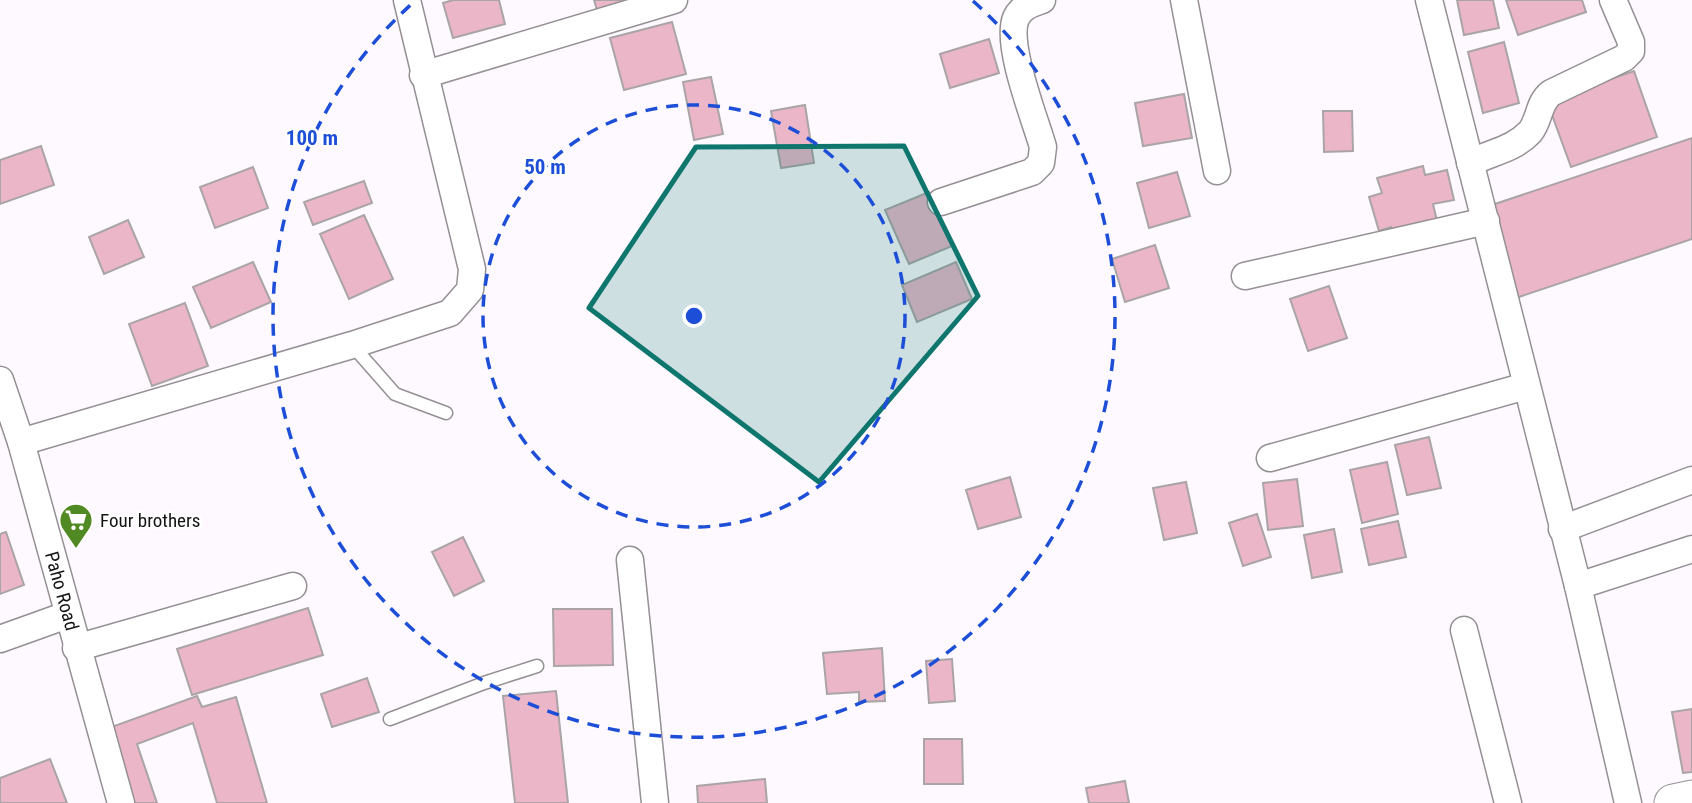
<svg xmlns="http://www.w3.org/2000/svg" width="1692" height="803" font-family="'Roboto Condensed',sans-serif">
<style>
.building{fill:#eab6c8;stroke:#aaa4a6;stroke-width:2}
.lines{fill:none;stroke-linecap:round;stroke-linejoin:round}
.lane-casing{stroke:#949094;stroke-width:15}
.street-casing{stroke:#949094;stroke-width:29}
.secondary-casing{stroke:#949094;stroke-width:39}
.lane{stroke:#fff;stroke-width:12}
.street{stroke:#fff;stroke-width:26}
.secondary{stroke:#fff;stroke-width:37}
.marked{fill:#0f766e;fill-opacity:0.2;stroke:#0f766e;stroke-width:5;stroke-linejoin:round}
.ring{fill:none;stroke:#1d4ed8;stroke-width:3.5;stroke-dasharray:12 9}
.labels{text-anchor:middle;stroke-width:5;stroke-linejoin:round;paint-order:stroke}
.poi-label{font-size:19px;fill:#151415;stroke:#fff;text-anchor:start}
.street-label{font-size:19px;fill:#151415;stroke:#fff}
.centre{fill:#1d4ed8;stroke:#fff;stroke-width:3.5}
.ring-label{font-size:21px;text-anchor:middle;font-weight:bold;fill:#1d4ed8;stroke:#fff;stroke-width:5;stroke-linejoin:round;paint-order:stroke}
</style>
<rect width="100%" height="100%" fill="#fdf9fe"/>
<!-- building -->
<path class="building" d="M453,0H499L505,24L453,38L443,3Z
M594,0H629L597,10Z
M1457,0H1493L1499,28L1464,35Z
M1506,0H1582L1586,12L1518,35Z
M672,22L686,74L624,90L610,38Z
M989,39L999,73L950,88L940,54Z
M1504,42L1519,103L1483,113L1468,52Z
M1634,71L1657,137L1571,167L1547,101Z
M711,77L723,134L694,140L683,82Z
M1184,94L1192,138L1143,146L1135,103Z
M805,105L814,163L781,168L771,111Z
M1323,111H1352L1353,151L1324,152Z
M1692,138V239L1513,299L1483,208Z
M41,146L54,185L0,204V160Z
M1423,166L1425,175L1447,170L1454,200L1433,204L1437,221L1393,233L1391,227L1379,231L1369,197L1382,193L1377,178Z
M253,167L268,208L215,228L200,187Z
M1177,172L1190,216L1149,228L1137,183Z
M364,181L372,203L313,225L304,202Z
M929,192L952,246L909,264L885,210Z
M364,215L393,279L349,299L320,234Z
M128,220L144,257L104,274L89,237Z
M1155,245L1169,288L1125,302L1112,259Z
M253,262L271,302L211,328L193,287Z
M956,262L972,299L917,322L902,285Z
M1329,286L1347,338L1308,351L1290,299Z
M185,303L208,366L152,386L129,324Z
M1429,437L1441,488L1407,495L1395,445Z
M1387,462L1398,514L1362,523L1350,470Z
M1010,477L1021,517L978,529L966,490Z
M1297,479L1303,526L1268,530L1263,483Z
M1186,482L1197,533L1164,540L1153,488Z
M1257,514L1271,557L1243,566L1229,523Z
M1398,521L1406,557L1369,565L1361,529Z
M1334,529L1342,572L1312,578L1304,535Z
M6,532L24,585L0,594V534Z
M463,537L484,581L454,596L432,552Z
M308,608L323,655L192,695L177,649Z
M553,609H612L613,665L554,666Z
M882,648L885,701L859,702V692L827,694L823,653Z
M952,659L955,701L929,703L926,661Z
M367,678L379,712L332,727L321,694Z
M556,691L568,803H515L503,696Z
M197,696L202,707L236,697L267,803H217L193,723L137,744L157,803H131L106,729Z
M1692,709V772L1683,773L1672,712Z
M924,739H962L963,784H924Z
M50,759L67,803H0V778Z
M765,779L767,803H698L697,786Z
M1125,781L1129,803H1089L1086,788Z"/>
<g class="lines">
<defs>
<path id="lane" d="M352,345L395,394L446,413
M390,719L484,683L537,666"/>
<g id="street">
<path d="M1184,0L1217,171"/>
<path d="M1429,0L1578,586L1628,803"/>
<path d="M423,75L674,0"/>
<path d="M1470,163C1491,152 1513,150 1530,132C1540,120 1538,103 1551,93L1624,58L1631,51V42L1613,0"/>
<path d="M941,202L1032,172L1041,163L1043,147C1035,119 1005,44 1016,18C1021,7 1031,4 1042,0"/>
<path d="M1245,276L1486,221"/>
<path id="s1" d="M0,380L21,442L121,803"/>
<path d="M21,442L352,345L450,313L470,290L472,269L407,0"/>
<path d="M1270,458L1526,386"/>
<path d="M1562,529L1692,480"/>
<path d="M630,560L655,803"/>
<path d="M1578,586L1692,549"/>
<path d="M1464,630L1508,803"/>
<path d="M0,639L67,615"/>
<path d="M76,648L293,586"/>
</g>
<path id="secondary" d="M1673,803L1692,799"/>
</defs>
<!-- lane casing -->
<use href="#lane" class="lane-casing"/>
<!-- street casing -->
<use href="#street" class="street-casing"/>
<!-- secondary casing -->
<use href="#secondary" class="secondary-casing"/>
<!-- lane -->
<use href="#lane" class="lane"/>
<!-- street -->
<use href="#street" class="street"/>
<!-- secondary -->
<use href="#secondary" class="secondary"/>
</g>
<!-- marked area -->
<path class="marked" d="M904,146L978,296L819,482L589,308L696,147Z"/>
<!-- distance rings -->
<g class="ring">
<circle cx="694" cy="316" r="211"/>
<path d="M973 1A421 421 0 1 1 415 1"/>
</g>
<!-- icons -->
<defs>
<symbol id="supermarket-pin" viewBox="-11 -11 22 30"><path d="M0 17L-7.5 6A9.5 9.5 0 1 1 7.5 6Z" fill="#518923" stroke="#fff"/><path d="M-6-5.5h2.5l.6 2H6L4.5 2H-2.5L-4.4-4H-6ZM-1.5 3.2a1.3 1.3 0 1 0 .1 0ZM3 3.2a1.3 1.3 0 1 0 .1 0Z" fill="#fff"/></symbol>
</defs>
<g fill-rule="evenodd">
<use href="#supermarket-pin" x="57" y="501" width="38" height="52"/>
</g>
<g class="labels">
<!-- poi labels -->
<g class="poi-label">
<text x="100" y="527">Four brothers</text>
</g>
<!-- street labels -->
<g class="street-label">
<text dy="7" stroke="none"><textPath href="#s1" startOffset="220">Paho Road</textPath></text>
</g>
</g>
<circle cx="694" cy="316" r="10" class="centre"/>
<g class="ring-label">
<text x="312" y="145">100 m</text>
<text x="545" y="174">50 m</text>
</g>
</svg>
